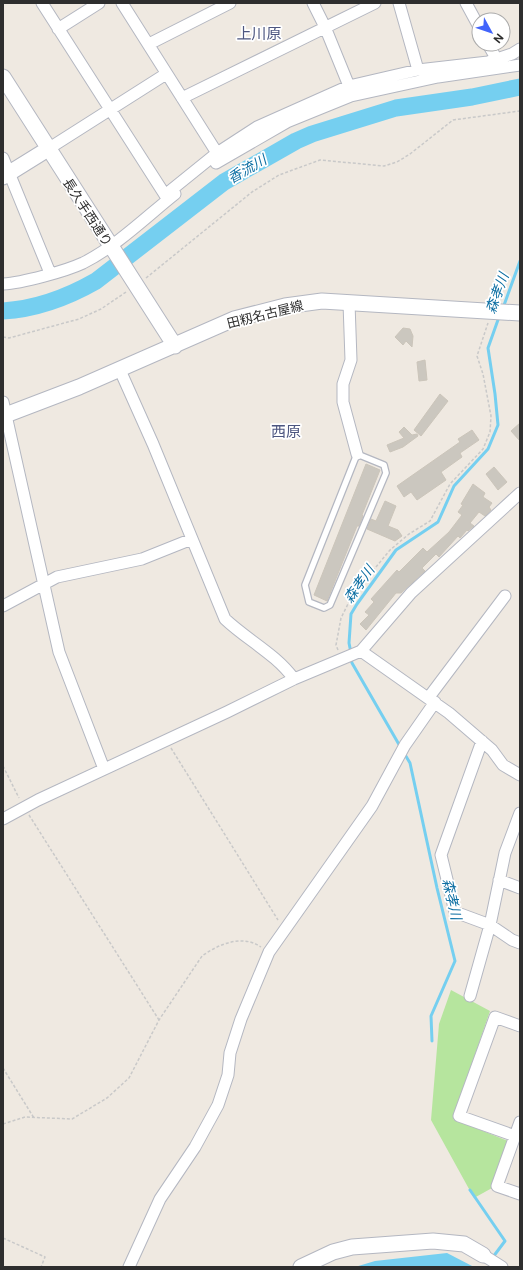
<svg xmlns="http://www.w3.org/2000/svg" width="523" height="1270" font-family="'Public Sans','Noto Sans JP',sans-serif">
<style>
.green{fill:#b6e59e}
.water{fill:#75cff0}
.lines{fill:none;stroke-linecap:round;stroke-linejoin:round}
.stream{stroke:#75cff0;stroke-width:3}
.river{stroke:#75cff0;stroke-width:17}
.building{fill:#cbc7bf;stroke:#cbc5ba}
.lane-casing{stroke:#b4b7c1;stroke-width:8}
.street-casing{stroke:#b4b7c1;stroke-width:13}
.secondary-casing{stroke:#b4b7c1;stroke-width:17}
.path{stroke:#c9c9c9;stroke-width:1.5;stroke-dasharray:3 2;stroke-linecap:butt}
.lane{stroke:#fff;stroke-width:5.5}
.street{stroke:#fff;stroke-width:11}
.secondary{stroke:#fff;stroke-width:15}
.labels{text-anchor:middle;stroke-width:3.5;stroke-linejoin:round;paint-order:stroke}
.street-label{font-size:13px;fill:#2e2e2e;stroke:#fff}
.water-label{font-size:14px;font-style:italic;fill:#0d6fa3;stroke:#fff}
.quarter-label{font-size:15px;fill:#4d5680;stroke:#fff}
</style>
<rect width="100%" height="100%" fill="#efe9e1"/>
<!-- green -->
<path class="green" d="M451,990L490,1011L453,1119L508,1141L492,1188L474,1198L431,1120L439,1024Z"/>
<!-- water -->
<path class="water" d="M447,1253L474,1267H355L375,1261Z"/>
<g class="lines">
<!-- stream -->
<path class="stream" d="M503,308L520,261
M351,653L349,643L351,614L357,604L396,550L438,522L454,486L488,449L498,425L495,394L488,348L499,317
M351,659L352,663L401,748
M404,753L410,763L437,888L455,961L431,1016L432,1041
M470,1190L505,1241L493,1257"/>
<!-- river -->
<path class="river" d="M3,311C36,309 68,297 96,281L224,182L296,141L312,134L396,108L472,97L520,87"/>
</g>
<!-- building -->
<path class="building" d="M403,328L410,329L413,336L412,347L406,341L403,345L395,337Z
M425,360L427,380L419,381L417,362Z
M440,394L448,401L421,436L414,430Z
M520,423V441L511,431Z
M404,427L412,435L417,434L418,436L403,447L390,452L387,445L404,438L399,432Z
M472,430L479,440L460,453L462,457L441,472L446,480L417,500L411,492L404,497L397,486L460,442L458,439Z
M366,464L380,470L362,515L363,516L359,526H357L327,601L314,595Z
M494,467L507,482L498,490L486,474Z
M473,484L485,493L483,497L492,503L489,507L491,510L485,516L479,512L470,523L474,526L468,531L467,530L460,538L458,536L439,557L436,554L422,568L425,571L401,593H396L366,630L360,624L369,615L365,612L374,602L371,599L397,570L399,572L423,548L427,552L449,532L462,515L458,512L463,505L461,504Z
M385,501L396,506L388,526L398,530L402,536L395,541L367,529L371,519L376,521Z"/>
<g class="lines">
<defs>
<path id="lane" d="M357,454L384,465L386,473L330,605L324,608L309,602L305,585Z"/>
<path id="street" d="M42,3L165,195L217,153L257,127L349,86L418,70L488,62L512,54L520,49
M122,3L217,153
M313,3L325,27L349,86
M399,3L418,70
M466,3L479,27
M58,29L99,3
M149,44L230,3
M488,44L496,58
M182,98L375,3
M48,149L166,74
M3,158L50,273
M216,163L287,122L351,96L438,77L520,65
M3,284C22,283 66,271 83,263C117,246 146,217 175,194
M349,303L351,360L343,384V402L357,454
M119,368L153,444L225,619C247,640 276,654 294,679
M3,402L59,652L104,769
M3,606L57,577L142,559L192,539
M361,651L411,593L520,493
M429,697L505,596
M482,741L441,855L455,912L490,925L512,940L520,943
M3,819L38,800L227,712L294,679L361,651L449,713L492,750L503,765L520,775
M499,880L520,888
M470,996L490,925L505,853L520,813
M520,1122L497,1186L520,1194
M515,1136L459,1116L495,1017L520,1026
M483,1255L502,1267
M129,1267L160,1199L195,1147L218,1105L228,1075L230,1053L241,1019L269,952L372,806L405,745L435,702"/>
<path id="secondary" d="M3,77L175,346
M3,177L48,149
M3,416L79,387L234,319L285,306L322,301L520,313
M301,1267L333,1252L352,1247L433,1241L464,1244L483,1255"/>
</defs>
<!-- lane casing -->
<use href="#lane" class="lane-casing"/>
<!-- street casing -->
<use href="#street" class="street-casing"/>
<!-- secondary casing -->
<use href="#secondary" class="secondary-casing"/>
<!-- path -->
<path class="path" d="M146,278L252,192L279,175L320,160L384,166L397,162L410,154L453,120L520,111
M3,337L9,338L79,319L101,309L126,292
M338,650L336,645L341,618L352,596L390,550L409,534L430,521L450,484L483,449L490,432L491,416L483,374L477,356L488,323
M171,748L278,920
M3,766L19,798
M29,815L159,1020
M3,1068L34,1118
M3,1124L25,1117L72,1119L107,1098L129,1078L159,1020L202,956C219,944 242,934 261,947
M3,1238L45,1257L41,1267"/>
<!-- lane -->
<use href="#lane" class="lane"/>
<!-- street -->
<use href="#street" class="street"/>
<!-- secondary -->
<use href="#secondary" class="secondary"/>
</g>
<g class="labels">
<!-- street labels -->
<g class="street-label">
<text transform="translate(88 212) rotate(57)" y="5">長久手西通り</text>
<text transform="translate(265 314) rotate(-14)" y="5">田籾名古屋線</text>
</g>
<!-- water labels -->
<g class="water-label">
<text transform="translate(247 169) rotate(-30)" y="5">香流川</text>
<text transform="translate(497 293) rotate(-70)" y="5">森孝川</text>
<text transform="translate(359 584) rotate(-55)" y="5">森孝川</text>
<text transform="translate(452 899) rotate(77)" y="5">森孝川</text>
</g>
<!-- quarter labels -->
<g class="quarter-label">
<text x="259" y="39">上川原</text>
<text x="286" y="437">西原</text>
</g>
</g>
<!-- border -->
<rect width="523" height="1270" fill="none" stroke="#2e2e2e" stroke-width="8"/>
<!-- north arrow -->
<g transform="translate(491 32) rotate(130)"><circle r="19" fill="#ffffff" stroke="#ababab"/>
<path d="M0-3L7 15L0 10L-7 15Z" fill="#4264fb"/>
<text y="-6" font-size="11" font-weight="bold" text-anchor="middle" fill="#2e2e2e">N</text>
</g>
</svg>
